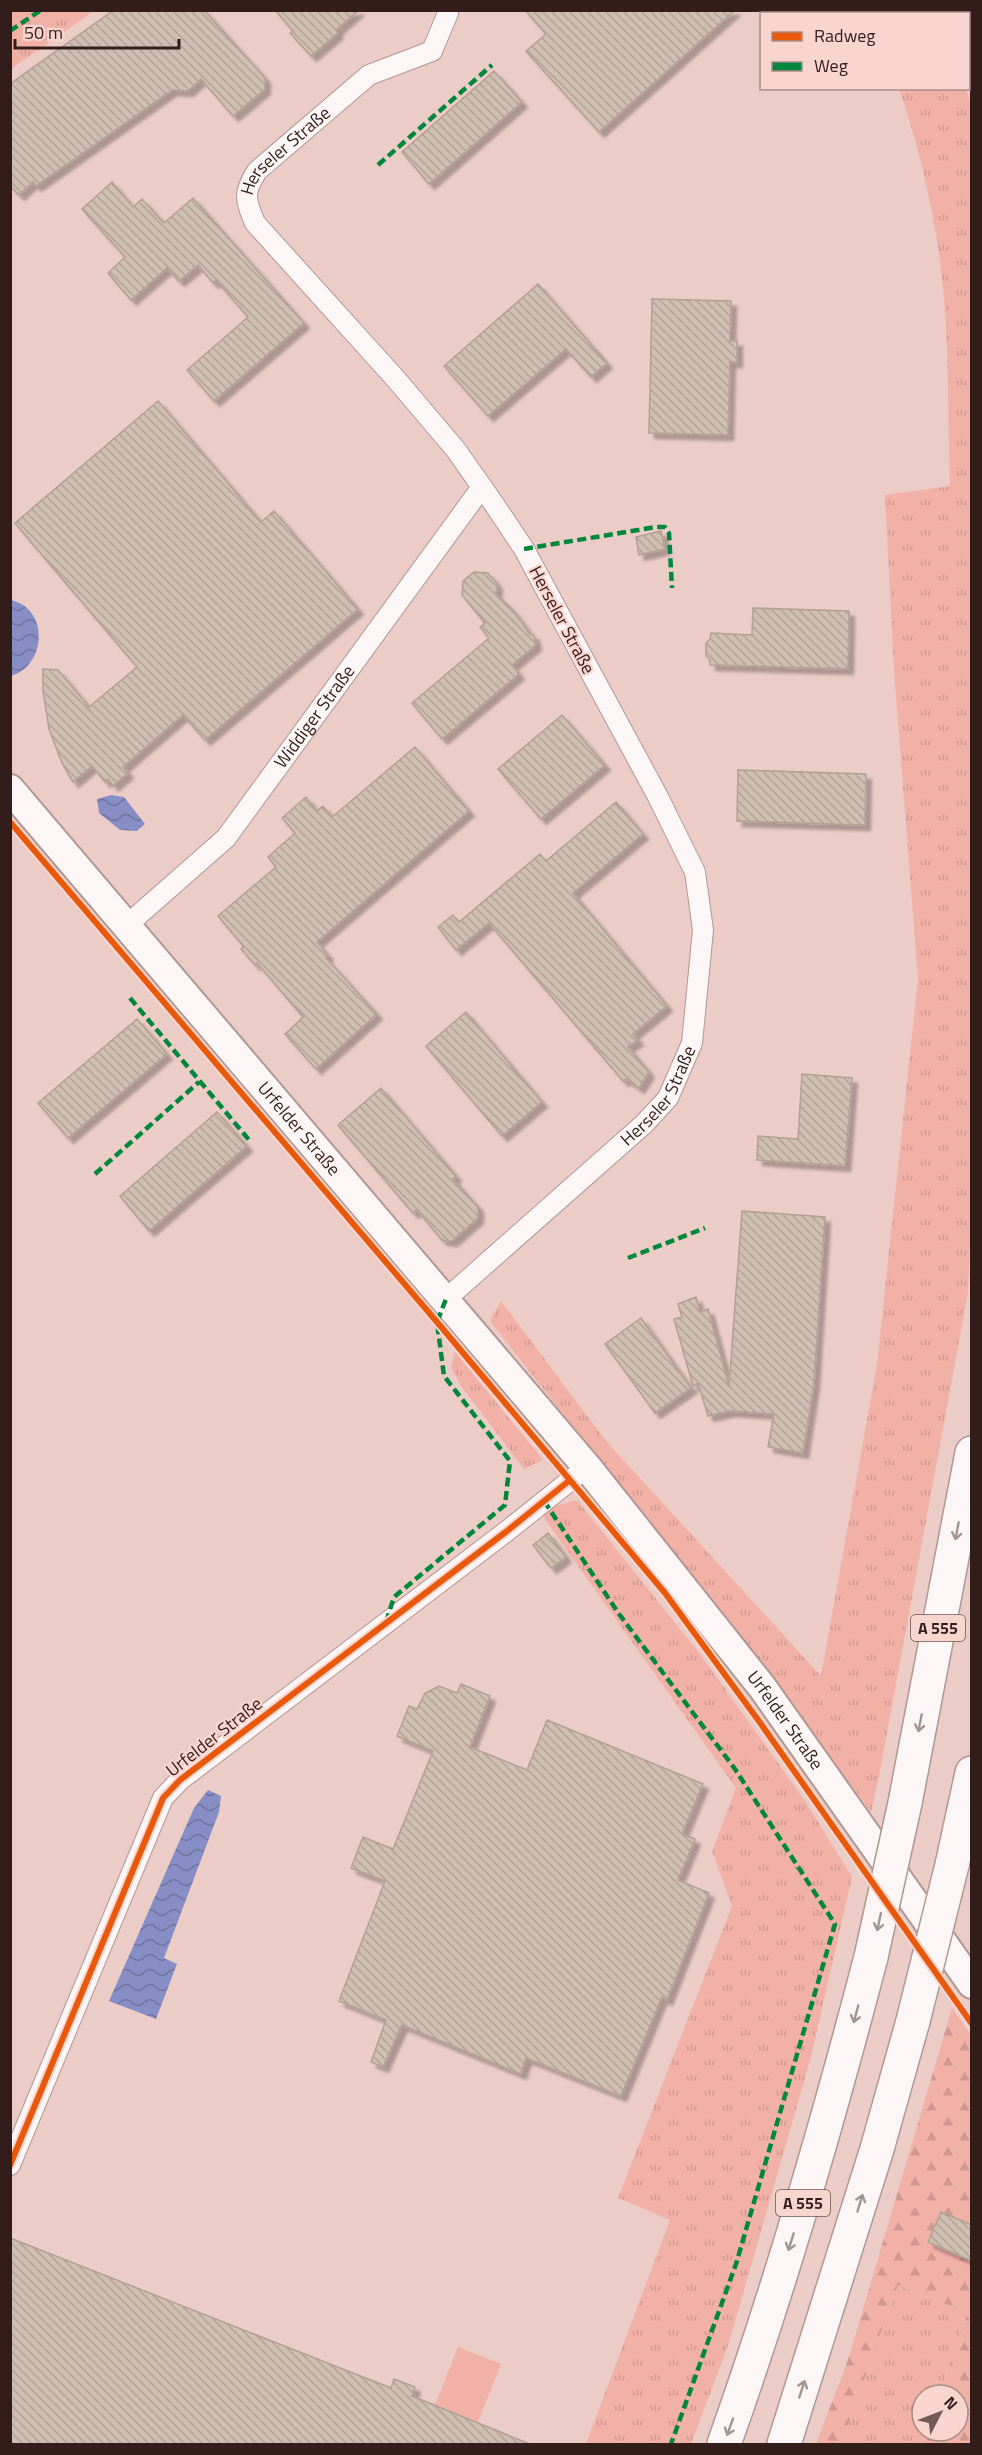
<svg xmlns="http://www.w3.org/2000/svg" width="982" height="2455" font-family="'Titillium Web',sans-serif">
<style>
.grass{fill:url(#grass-tufts)}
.forest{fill:url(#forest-firs)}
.garden{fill:#f2b1a7}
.water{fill:url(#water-waves)}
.building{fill:url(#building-back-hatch);stroke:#b2a094;stroke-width:1.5;filter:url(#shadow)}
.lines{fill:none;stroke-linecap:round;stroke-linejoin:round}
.street-casing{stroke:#b09893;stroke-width:22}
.secondary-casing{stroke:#b09893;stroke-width:32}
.highway-casing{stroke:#b09893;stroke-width:36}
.street{stroke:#fcf7f6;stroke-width:20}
.secondary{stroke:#fcf7f6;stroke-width:28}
.highway{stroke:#fcf7f6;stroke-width:33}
.highway-bridge-casing{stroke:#b09893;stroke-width:36;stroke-linecap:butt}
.highway-bridge{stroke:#fcf7f6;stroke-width:33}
.quiet{stroke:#00873e;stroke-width:4.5;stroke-dasharray:9 4.5;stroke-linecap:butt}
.cycleway-casing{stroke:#f9d5cf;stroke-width:10}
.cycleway{stroke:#e8590c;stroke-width:6}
.oneway{stroke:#a29593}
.labels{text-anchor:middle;stroke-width:4.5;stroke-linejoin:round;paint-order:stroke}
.shield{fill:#f9d5cf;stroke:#6e5450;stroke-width:1.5}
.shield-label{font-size:16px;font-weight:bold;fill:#331d1a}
.street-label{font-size:18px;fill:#331d1a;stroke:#f9d5cf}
</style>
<defs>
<pattern id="grass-tufts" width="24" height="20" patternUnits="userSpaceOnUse" patternTransform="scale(1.5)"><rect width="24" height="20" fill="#f2b1a7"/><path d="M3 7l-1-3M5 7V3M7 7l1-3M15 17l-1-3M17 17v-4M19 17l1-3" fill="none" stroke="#d0988f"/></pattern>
<pattern id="forest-firs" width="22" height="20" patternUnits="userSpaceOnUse" patternTransform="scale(1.5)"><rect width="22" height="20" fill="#f2b1a7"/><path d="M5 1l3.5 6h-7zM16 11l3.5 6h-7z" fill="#d0988f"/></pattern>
<pattern id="water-waves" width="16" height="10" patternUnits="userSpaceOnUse" patternTransform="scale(1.5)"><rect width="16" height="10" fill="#878ec5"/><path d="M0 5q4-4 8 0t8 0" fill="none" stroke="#6f739f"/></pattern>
<pattern id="building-back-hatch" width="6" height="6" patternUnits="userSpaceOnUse" patternTransform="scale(1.5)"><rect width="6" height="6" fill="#cfbeb1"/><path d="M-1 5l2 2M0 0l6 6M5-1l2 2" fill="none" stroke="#b2a398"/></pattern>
<filter id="shadow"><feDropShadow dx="5.5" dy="5.5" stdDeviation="1.5" flood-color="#0004"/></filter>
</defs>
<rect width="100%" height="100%" fill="#ecccc6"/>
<!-- grass -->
<path class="grass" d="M11,10H94V11L11,69Z
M899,89H966L972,106V1202L968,1293L880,1771L871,1812L801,1718L490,1321L501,1301L606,1441L821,1676L877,1364L918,979L894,671L885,495L950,486C948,424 949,360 944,298C938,228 922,155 899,89Z
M455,1352L543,1460L524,1469L461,1386L451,1367Z
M577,1500L700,1654L805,1801L852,1877L811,2057L728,2346L691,2444H586L670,2220L618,2198L732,1906L712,1851L736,1788L544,1518L543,1514L555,1506Z
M898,2285L968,2313L939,2395H922V2431H926L921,2444H841Z"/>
<!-- forest -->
<path class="forest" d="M952,2008L972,2037L971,2444H921L926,2431H958V2395H939L968,2313L898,2285L841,2444H816L848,2360Z"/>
<!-- garden -->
<path class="garden" d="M458,2347L501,2364L478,2422L435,2405Z"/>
<!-- water -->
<path class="water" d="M11,600C50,609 46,666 11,676Z
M111,795L124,797L145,824L137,831L120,830L99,813L97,799Z
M208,1790L221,1796L219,1812L164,1958L177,1964L156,2019L109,2001L194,1808Z"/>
<!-- building -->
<path class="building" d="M114,10H204L265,78V89L233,116L201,79L188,91L172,90L36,186L33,182L19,195L10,186V84Z
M275,10H359L336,30L338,33L311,56L290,33L293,31Z
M525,10H735L599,132L526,51L546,34Z
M494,71L522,102L429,184L402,152Z
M112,182L133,207L142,199L164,223L193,198L304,323L214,401L187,370L248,317L216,280L213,283L198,265L179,281L167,268L131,300L108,273L125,257L82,209Z
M538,284L607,363L591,377L566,349L488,416L444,366Z
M652,299L731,301L730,341H737V362H730L728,435L649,433Z
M158,401L261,522L274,511L358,609L205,740L183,715L123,767L128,773L113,786L108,779L105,782L92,766L73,782L62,763L49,729L43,691V669L58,670L89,707L137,667L15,523Z
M661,531L665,549L639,555L636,537Z
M474,572L488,573L497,584L496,594L513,610L530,634L534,635L536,645L512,665L519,674L442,739L412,703L489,638L480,627L485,623L462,595L463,581Z
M753,608L849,611L848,669L710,665V660L706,656V643L710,639L711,633L752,635Z
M562,715L605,765L541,819L498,769Z
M415,747L469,811L317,942L328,955L326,958L377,1014L316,1069L285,1034L303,1017L257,963L255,965L241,949L244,947L218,916L276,867L268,857L295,833L282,818L306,797L317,811L323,806L332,817Z
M738,770L866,774L865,825L737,821Z
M616,802L643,834L573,893L667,1006L633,1034L638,1040L628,1047L649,1072L639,1088L626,1079L623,1081L489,923L456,950L438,927L453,915L459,922L540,854L546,861Z
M466,1012L542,1102L502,1136L426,1046Z
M137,1019L167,1054L68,1138L38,1103Z
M802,1074L852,1078L845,1166L757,1160L758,1136L798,1139Z
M381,1088L456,1176L453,1179L478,1207V1218L452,1241L442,1240L417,1210L413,1213L338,1125Z
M217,1112L247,1146L149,1231L120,1196Z
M742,1211L825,1217L814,1383L803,1453L768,1447L774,1414L730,1411L708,1416L698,1383L693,1386L674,1319L682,1317L678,1304L696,1297L700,1312L708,1309L729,1386Z
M641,1318L691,1388L655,1413L605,1344Z
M548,1533L566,1557L551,1568L533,1545Z
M461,1684L490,1696L470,1747L527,1770L547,1720L703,1784L682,1834L695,1839L678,1880L709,1893L667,2000L662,1997L621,2096L526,2058L521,2074L402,2025L383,2067L371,2062L386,2020L339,2001L385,1881L351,1868L363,1837L393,1849L433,1751L397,1736L409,1706L417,1709L425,1693L439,1686L457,1693Z
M941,2212L972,2225V2261L928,2242Z
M10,2238L391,2388L394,2379L415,2387L412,2396L532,2445H10Z"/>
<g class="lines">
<defs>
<g id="street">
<path id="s1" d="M127,925L226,838L482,487"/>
<path id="s2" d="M446,1299L644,1124L668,1098L692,1043L703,930L695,872L657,795L524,549L496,507L456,450L395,378L255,223C245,199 243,193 257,171L369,75L432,51L448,13"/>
<path d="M10,2165L163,1798L180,1780L507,1531L587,1467"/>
</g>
<g id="secondary">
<path id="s3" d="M10,789L587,1467L762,1687L972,1984"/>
</g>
<path id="highway" d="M968,16L972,26
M905,1803L972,1453
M952,1865L972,1773
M724,2444C781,2284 828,2122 871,1957
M784,2444L877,2149L913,2021"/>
</defs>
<!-- street casing -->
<use href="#street" class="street-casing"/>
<!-- secondary casing -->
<use href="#secondary" class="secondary-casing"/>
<!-- highway casing -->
<use href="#highway" class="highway-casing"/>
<!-- street -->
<use href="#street" class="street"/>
<!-- secondary -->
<use href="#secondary" class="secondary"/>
<!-- highway -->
<use href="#highway" class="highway"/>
<defs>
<path id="highway-bridge" d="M871,1957L905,1803
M913,2021L952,1865"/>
</defs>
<!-- highway-bridge casing -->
<use href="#highway-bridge" class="highway-bridge-casing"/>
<!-- highway-bridge -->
<use href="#highway-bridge" class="highway-bridge"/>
<!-- quiet -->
<path class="quiet" d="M10,31L41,10
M378,165L492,65
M524,549L656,527H665L669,533L672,588
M130,998L250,1141
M95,1174L199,1082
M628,1258L705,1228
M544,1501L619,1614L735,1769L835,1924L736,2264L671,2444
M386,1622L394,1597L505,1505L510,1461L444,1376L437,1322L446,1299"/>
<defs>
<path id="cycleway" d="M10,822L437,1322L665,1593L761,1724L972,2024
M10,2165L163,1798L180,1780L507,1531L570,1480"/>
</defs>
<!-- cycleway casing -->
<use href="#cycleway" class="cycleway-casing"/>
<!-- cycleway -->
<use href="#cycleway" class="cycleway"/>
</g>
<!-- one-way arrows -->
<defs><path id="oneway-shaft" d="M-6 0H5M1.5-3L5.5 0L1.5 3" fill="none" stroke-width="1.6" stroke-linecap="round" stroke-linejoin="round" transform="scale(1.5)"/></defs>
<g class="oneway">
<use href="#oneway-shaft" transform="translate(957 1531) rotate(101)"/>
<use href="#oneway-shaft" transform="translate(920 1723) rotate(101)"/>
<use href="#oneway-shaft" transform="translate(879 1922) rotate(102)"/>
<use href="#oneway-shaft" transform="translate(856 2014) rotate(105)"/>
<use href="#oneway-shaft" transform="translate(860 2203) rotate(-73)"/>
<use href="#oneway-shaft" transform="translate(791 2242) rotate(107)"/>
<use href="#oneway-shaft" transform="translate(802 2389) rotate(-72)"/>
<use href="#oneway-shaft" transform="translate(730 2427) rotate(110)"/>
</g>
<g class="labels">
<!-- shield labels -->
<g class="shield">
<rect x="911" y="1615" width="54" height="26" rx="4.5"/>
<rect x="776" y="2190" width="54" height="26" rx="4.5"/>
</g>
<g class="shield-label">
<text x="938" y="1634">A 555</text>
<text x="803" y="2209">A 555</text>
</g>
<!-- street labels -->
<g class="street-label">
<text dy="6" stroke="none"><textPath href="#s2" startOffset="1410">Herseler Straße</textPath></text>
<text transform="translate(562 620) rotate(62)" y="6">Herseler Straße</text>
<text dy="6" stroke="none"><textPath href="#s1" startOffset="282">Widdiger Straße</textPath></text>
<text dy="6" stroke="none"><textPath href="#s2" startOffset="296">Herseler Straße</textPath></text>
<text dy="6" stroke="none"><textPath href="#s3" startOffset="446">Urfelder Straße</textPath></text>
<text dy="6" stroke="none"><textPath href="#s3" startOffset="1212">Urfelder Straße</textPath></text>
<text transform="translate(214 1737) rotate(-38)" y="6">Urfelder Straße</text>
</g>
</g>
<!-- border -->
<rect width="982" height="2455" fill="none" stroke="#331d1a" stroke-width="24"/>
<!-- legend -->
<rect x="760" y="12" width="210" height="78" fill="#f9d5cf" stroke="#aa8b87" stroke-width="1.5"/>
<rect x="772" y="32" width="30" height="9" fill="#e8590c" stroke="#aa8b87" stroke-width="1.5"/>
<text x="814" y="42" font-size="18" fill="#331d1a">Radweg</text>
<rect x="772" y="62" width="30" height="9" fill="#00873e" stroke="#aa8b87" stroke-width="1.5"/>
<text x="814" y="72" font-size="18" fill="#331d1a">Weg</text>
<!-- north arrow -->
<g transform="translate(940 2413) rotate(48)"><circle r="28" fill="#f9d5cf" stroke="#aa8b87" stroke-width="1.5"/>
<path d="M0-4.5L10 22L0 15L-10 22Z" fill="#745a56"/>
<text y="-9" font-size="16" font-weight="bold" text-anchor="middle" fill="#331d1a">N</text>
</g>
<!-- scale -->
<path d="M15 39v9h164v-9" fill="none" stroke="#331d1a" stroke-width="3"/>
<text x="24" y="39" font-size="18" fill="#331d1a" stroke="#f9d5cf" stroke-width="4.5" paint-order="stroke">50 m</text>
</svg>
